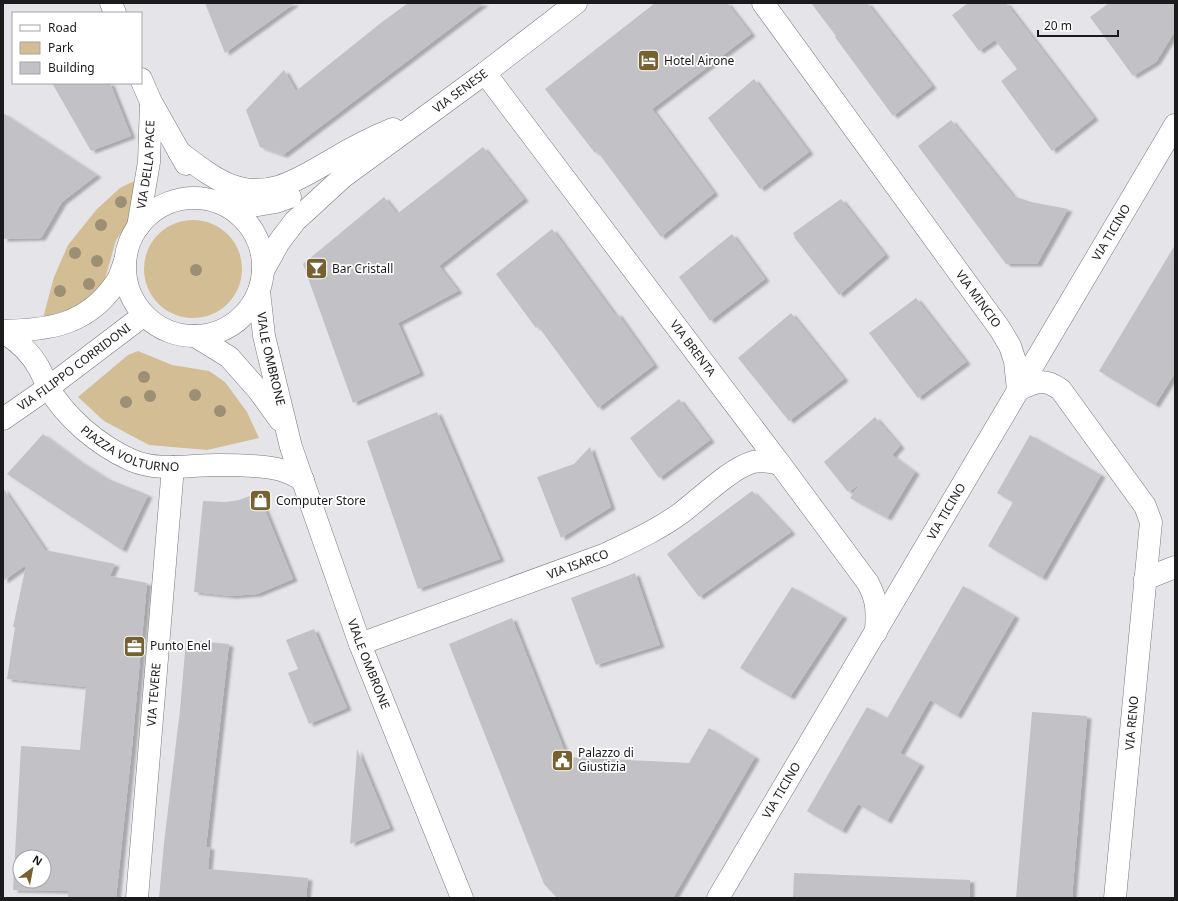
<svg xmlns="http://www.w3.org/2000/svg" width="1178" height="901" font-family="'Noto Sans',sans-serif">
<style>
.green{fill:#d2bd94}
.building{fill:#c2c1c6;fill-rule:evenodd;filter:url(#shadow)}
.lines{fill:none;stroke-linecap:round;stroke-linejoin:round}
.minor-casing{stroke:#79787c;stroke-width:23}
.secondary-casing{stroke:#79787c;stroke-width:23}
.minor{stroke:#fff;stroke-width:22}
.secondary{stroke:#fff;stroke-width:22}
.tree{fill:#9c8f74}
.labels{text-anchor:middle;stroke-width:3.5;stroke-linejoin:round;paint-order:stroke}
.poi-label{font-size:12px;fill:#1b1b1d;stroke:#fff;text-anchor:start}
.street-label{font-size:12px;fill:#1b1b1d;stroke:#fff}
</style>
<defs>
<filter id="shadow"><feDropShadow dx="4.5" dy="2.5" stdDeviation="1" flood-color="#0004"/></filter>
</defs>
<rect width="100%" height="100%" fill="#e5e4e8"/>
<!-- green -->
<path class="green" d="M140,178L128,223L116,240L105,279L99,291L85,301L68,310L43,318L54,277L68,245L97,209L120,188Z
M144 269a49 49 0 1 1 98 0a49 49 0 1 1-98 0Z
M138,351L172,365L209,371L225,382L247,412L259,438L207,450L149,445L104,421L78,397L128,355Z"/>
<!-- building -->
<path class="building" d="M205,3H295L225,53Z
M408,3H484L283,155L260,147L246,110L284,70L296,91L382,22Z
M655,3H727L751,34L652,109L714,193L661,237L597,151L595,153L545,89Z
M811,3H867L932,86L893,116L835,37L836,36Z
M968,3H1006L1094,118L1052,151L1001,81L1017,69L995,40L979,51L952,15Z
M1109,3H1175V31L1156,62L1133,76L1090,17Z
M754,79L809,152L760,189L708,118Z
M52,83H110L131,136L91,151Z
M3,113L97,175L62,202L41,238L3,239Z
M951,120L1013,196L1031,202L1068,209L1037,264H1006L918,146Z
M483,147L524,199L439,266L458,291L398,323L420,373L353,403L303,264L384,197L397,214Z
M841,199L885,255L839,295L794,237H795L793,233Z
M552,229L615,315L617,313L654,365L598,408L538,326L536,328L496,274Z
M732,234L765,279L710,321L679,277Z
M1175,245V373L1155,405L1099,371Z
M916,298L966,362L918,398L869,333Z
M791,313L844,379L789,421L738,358Z
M679,399L710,440L659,478L630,438Z
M437,412L500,559L418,589L367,441Z
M875,417L900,446L892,455L915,472L887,518L850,498L859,485L848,492L824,462Z
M43,434L78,460L108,479L148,495L122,550L7,474Z
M1030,435L1101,475L1042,578L988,546L1013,502L997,493Z
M590,447L611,507L561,538L537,477L574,464Z
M3,488L45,550L115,564L110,576L147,583L132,747L116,898H68V891L13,890L21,746L80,750L86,687L7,679L15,627H13L26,565L3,581ZM20,857H44V881H20Z
M752,491L791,532L699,597L667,554Z
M258,493L293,579L257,594L232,596L194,592L203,501L226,502L239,500Z
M635,573L660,645L596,665L571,598Z
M963,586L1015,616L957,716L930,700L900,753L920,764L887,821L858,804L842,831L807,811L867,707L887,718Z
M792,587L843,616L790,697L740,668Z
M512,618L567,757L689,763L709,728L755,757L673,898H557L544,884L449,644Z
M314,629L347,708L309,724L288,673L298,669L286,640Z
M186,640L229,644L206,847H210L208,869L308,878L306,898H159L164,843L180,710Z
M1032,712L1087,716L1072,898H1016Z
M357,749L390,828L350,844Z
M794,873L970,880V898H793Z"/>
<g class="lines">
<defs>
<g id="minor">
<path id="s1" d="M763,3L1000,329L1010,346L1015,361L1018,390C1035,382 1044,377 1061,390L1145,506L1151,522L1115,898"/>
<path id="s2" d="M485,73L780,464L868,583C878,602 877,611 876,632"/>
<path d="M3,331C49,330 87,325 115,284C120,278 122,269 125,261"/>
<path id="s3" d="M3,332C18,341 30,352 39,368C42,374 45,380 48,387C66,418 98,445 131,460C159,472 188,465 218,465C236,465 264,465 281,470C289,472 296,476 303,480"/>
<path id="s4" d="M3,419L49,387L144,315"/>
<path d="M1145,579L1175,567"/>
<path id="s5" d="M360,644L606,554C631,542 658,530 681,513C700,499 731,468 753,462C762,460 771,462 780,464"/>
<path id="s6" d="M137,898L173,467"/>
<path id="s7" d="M718,898L1175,125"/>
</g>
<g id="secondary">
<path d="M111,3L115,13"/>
<path d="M141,79L151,102L186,164"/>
<path d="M179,152C195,164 211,177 230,185C268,200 299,179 330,161C350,149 371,138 393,129"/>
<circle cx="194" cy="267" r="69"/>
<path d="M221,203L252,206L276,202L290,197"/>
<path id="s8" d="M138,227L149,162L151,104"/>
<path id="s9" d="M263,271L279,242L295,221L343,177L485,73L576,3"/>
<path id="s10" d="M259,291L264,336L291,447L360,644L462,898"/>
<path d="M195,336L229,357L259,391L280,420"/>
</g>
</defs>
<!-- minor casing -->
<use href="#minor" class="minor-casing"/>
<!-- secondary casing -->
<use href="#secondary" class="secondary-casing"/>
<!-- minor -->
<use href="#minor" class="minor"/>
<!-- secondary -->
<use href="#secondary" class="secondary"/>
</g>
<!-- trees -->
<g class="tree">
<circle cx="121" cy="202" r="6"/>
<circle cx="101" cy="225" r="6"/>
<circle cx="75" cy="253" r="6"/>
<circle cx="97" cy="261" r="6"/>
<circle cx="196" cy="270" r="6"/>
<circle cx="89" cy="284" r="6"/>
<circle cx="60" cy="291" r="6"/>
<circle cx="144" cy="377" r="6"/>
<circle cx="195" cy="395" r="6"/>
<circle cx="150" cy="396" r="6"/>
<circle cx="126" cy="402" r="6"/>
<circle cx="220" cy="411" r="6"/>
</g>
<!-- icons -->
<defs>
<symbol id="hotel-square" viewBox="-11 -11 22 22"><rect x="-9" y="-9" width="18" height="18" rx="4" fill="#786131" stroke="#fff"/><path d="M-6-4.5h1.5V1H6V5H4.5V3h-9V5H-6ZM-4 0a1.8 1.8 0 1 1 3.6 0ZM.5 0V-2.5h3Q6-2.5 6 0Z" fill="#fff"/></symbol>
<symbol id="bar-square" viewBox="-11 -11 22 22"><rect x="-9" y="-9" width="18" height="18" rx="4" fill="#786131" stroke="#fff"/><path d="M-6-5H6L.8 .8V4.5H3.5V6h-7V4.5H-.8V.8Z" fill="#fff"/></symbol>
<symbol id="shop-square" viewBox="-11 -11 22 22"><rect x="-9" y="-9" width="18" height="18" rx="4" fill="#786131" stroke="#fff"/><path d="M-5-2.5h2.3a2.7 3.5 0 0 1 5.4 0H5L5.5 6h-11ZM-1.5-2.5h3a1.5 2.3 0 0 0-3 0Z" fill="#fff"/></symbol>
<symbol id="office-square" viewBox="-11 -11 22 22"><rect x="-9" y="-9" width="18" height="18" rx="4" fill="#786131" stroke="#fff"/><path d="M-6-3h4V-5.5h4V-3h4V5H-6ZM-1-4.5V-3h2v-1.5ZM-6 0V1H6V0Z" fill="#fff"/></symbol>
<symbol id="civic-square" viewBox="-11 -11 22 22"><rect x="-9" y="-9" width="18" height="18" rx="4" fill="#786131" stroke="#fff"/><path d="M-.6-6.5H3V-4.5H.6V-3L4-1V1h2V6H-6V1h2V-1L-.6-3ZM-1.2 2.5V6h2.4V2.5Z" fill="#fff"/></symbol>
</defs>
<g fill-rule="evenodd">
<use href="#hotel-square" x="636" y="48" width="25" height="25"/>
<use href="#bar-square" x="304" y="256" width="25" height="25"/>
<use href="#shop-square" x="248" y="488" width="25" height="25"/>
<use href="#office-square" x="122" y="634" width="25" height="25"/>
<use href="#civic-square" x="550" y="748" width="25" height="25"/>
</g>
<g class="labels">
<!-- poi labels -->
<g class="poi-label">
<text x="664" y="65">Hotel Airone</text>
<text x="332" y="273">Bar Cristall</text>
<text x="276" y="505">Computer Store</text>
<text x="150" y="650">Punto Enel</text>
<text x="578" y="757">Palazzo di<tspan x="578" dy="14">Giustizia</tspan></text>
</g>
<!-- street labels -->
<g class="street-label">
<text dy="4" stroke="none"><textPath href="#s9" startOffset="270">VIA SENESE</textPath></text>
<text dy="4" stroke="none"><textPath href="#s8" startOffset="63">VIA DELLA PACE</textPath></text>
<text dy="4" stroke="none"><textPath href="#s7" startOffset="773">VIA TICINO</textPath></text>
<text dy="4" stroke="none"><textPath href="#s1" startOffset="366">VIA MINCIO</textPath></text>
<text dy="4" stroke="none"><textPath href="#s2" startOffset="345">VIA BRENTA</textPath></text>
<text dy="4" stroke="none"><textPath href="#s10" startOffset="69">VIALE OMBRONE</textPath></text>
<text dy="4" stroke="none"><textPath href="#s4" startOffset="88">VIA FILIPPO CORRIDONI</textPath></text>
<text dy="4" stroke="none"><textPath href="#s3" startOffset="180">PIAZZA VOLTURNO</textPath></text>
<text dy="4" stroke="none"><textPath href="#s7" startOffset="449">VIA TICINO</textPath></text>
<text dy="4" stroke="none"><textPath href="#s5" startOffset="232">VIA ISARCO</textPath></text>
<text dy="4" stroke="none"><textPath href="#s10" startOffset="390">VIALE OMBRONE</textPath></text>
<text dy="4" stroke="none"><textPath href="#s6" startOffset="204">VIA TEVERE</textPath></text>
<text transform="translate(1132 723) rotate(-85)" y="4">VIA RENO</text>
<text dy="4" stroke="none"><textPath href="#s7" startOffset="125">VIA TICINO</textPath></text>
</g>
</g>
<!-- border -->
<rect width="1178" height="901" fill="none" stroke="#1b1b1d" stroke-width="8"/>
<!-- legend -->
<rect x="12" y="12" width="130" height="72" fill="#ffffff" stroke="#a4a4a5"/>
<rect x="20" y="25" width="20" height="6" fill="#ffffff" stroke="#a4a4a5"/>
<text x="48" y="32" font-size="12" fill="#1b1b1d">Road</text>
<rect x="20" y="42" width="20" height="12" fill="#d2bd94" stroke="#a4a4a5"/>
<text x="48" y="52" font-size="12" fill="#1b1b1d">Park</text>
<rect x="20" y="62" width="20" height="12" fill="#c2c1c6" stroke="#a4a4a5"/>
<text x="48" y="72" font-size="12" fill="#1b1b1d">Building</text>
<!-- north arrow -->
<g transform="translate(32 869) rotate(32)"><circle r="19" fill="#ffffff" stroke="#a4a4a5"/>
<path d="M0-3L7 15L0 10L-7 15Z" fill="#786131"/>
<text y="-6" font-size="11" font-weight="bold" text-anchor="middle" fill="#1b1b1d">N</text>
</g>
<!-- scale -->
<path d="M1038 30v6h80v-6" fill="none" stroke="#1b1b1d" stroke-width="2"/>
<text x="1044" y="30" font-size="12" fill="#1b1b1d" stroke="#ffffff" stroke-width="3" paint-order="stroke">20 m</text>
</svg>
